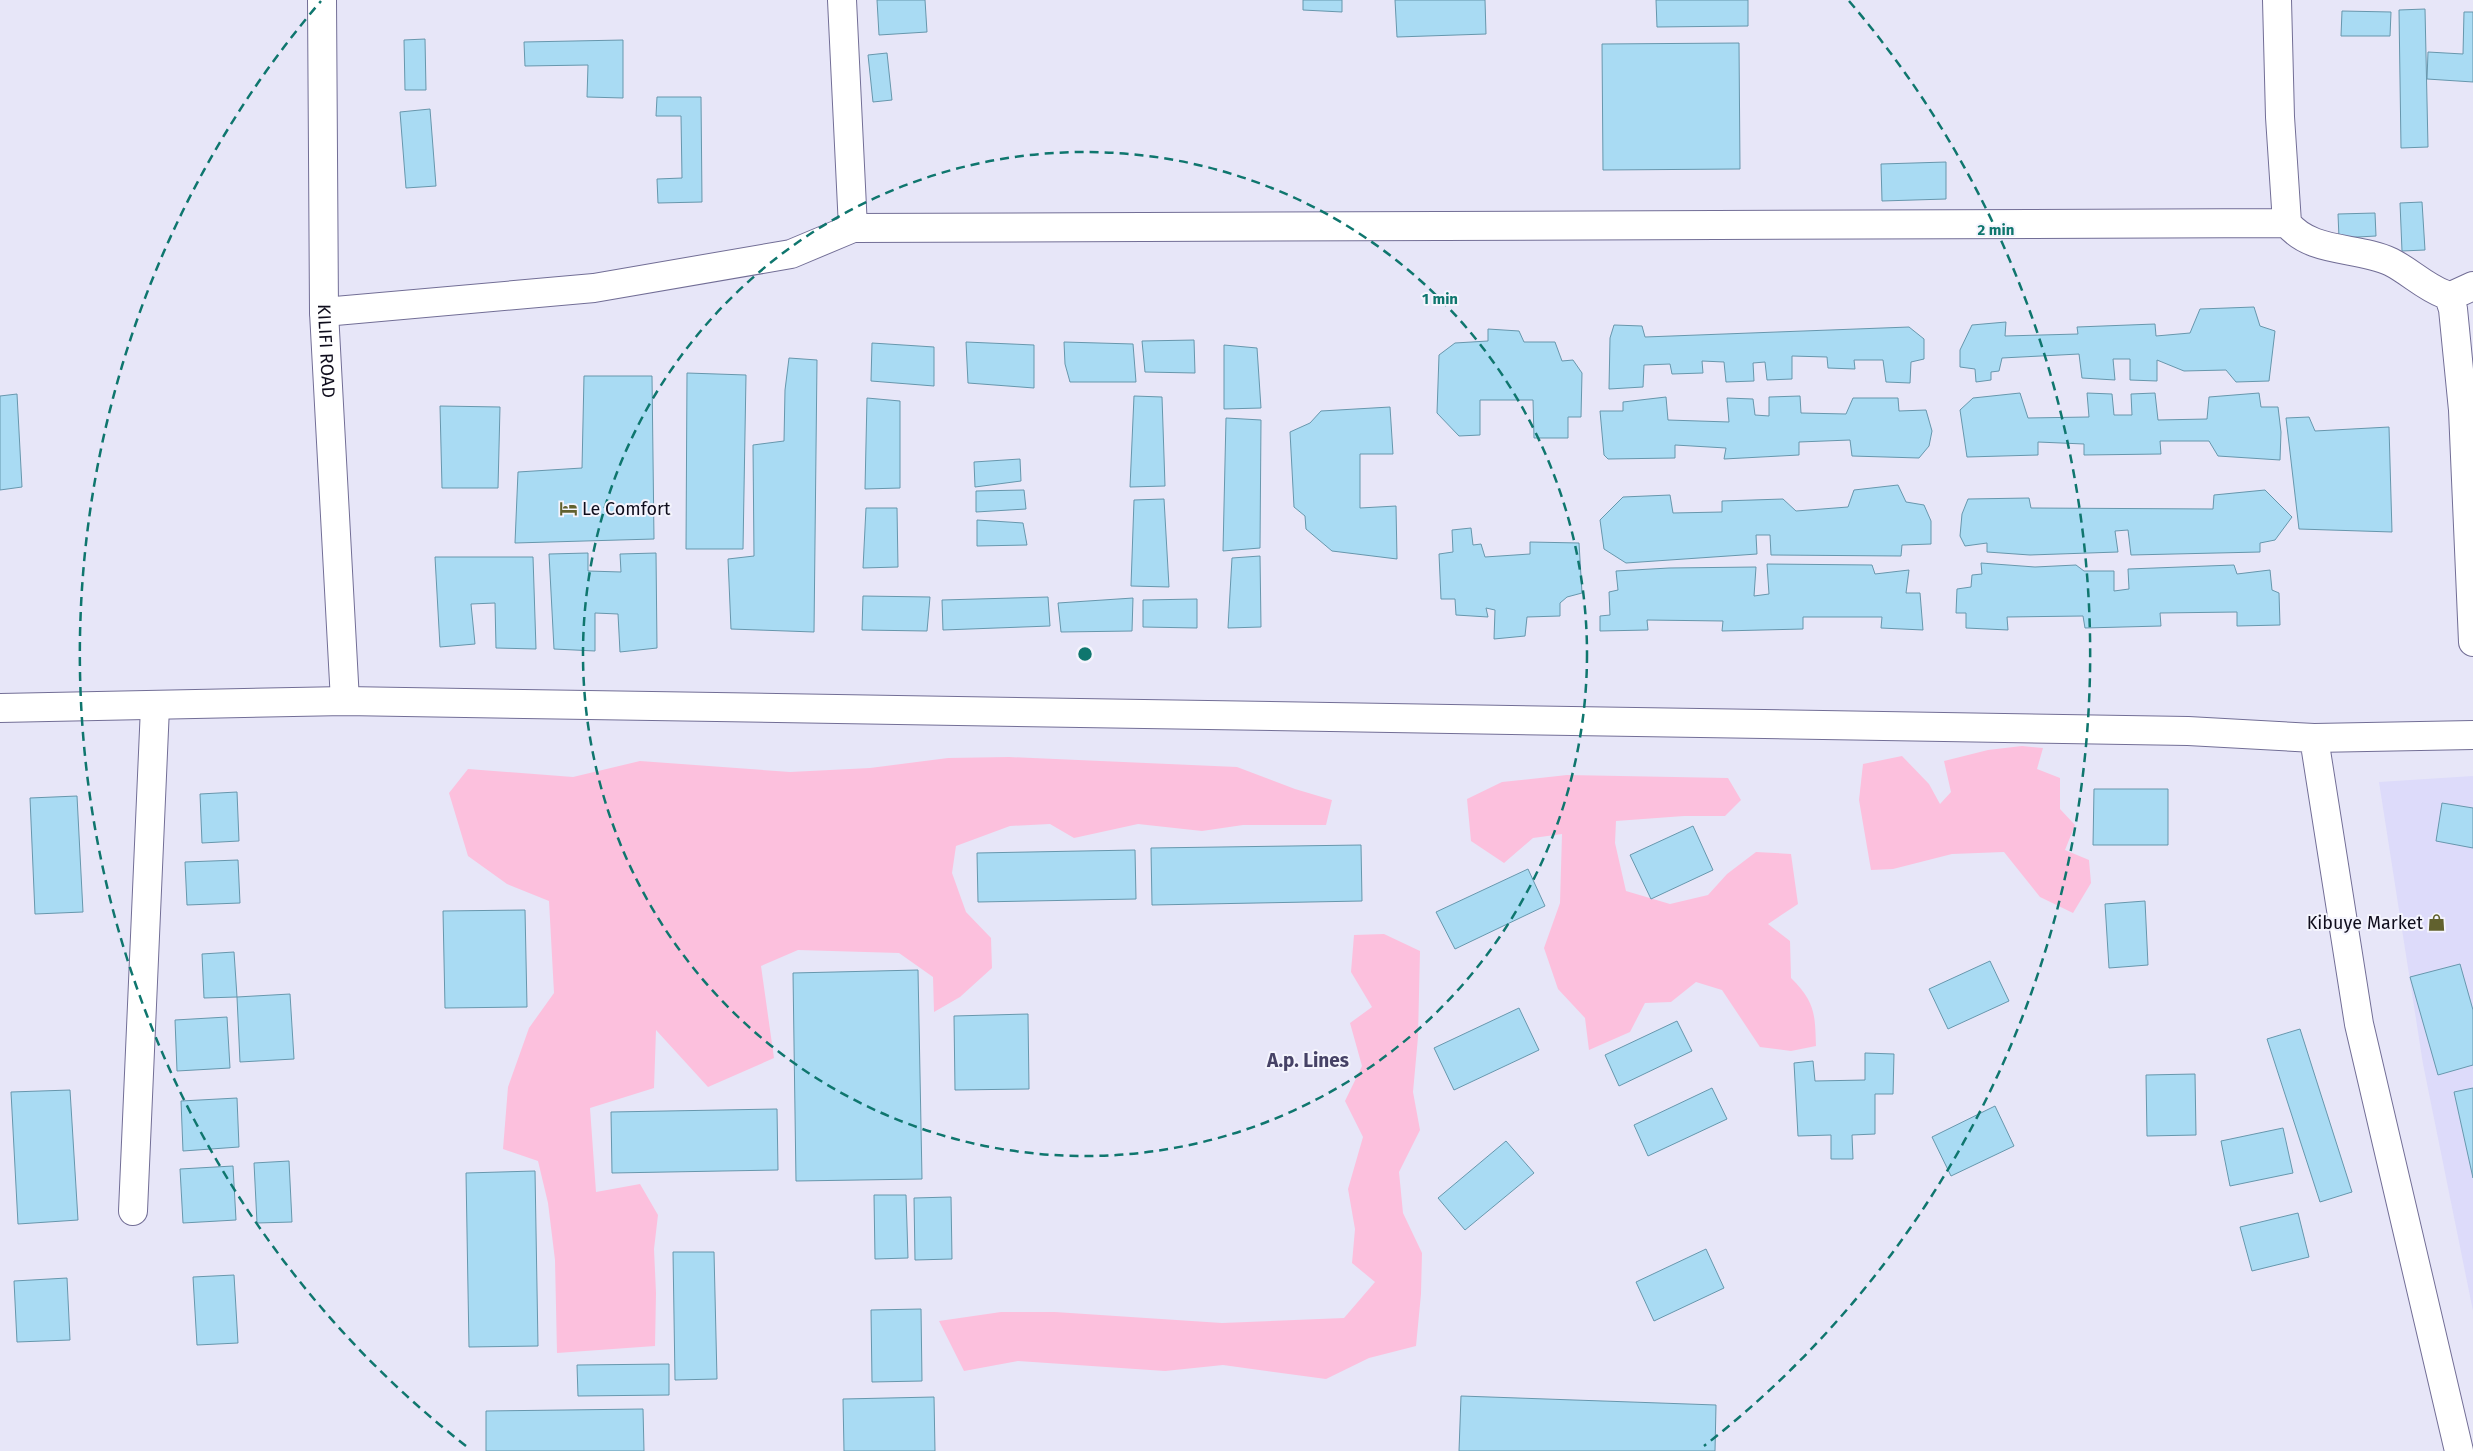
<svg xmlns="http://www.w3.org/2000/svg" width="2473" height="1451" font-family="'Fira Sans',sans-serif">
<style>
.built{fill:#dddbfa}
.green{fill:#fcc0dd}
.building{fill:#a9dbf3;stroke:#6797ad}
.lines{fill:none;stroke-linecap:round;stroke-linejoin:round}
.street-casing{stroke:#726e96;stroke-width:30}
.secondary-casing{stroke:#726e96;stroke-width:30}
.street{stroke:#fff;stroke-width:28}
.secondary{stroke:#fff;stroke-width:28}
.ring{fill:none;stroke:#0f766e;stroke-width:2.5;stroke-dasharray:9 6}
.labels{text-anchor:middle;stroke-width:4;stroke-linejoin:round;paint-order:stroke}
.street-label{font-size:18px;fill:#0f0d1c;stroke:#f4f4fd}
.poi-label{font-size:18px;fill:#0f0d1c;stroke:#f4f4fd;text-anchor:start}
.neighbourhood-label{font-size:19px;font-weight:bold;fill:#464266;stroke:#f4f4fd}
.centre{fill:#0f766e;stroke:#f4f4fd;stroke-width:2.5}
.ring-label{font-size:15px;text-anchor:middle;font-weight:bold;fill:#0f766e;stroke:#f4f4fd;stroke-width:4;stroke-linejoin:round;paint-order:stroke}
</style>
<rect width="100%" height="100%" fill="#e7e6f8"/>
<!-- built -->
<path class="built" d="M2473,776V1311L2423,1064L2379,782Z"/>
<!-- green -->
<path class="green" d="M2022,746L2043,748L2037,769L2060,778V809L2075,825L2065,850L2089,860L2091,883L2073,913L2040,897L2004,852L1952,854L1893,869L1871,870L1859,800L1863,764L1902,756L1929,784L1940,804L1951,792L1944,761L1988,750Z
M1009,757L1237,767L1295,789L1332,800L1326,825H1243L1202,831L1138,824L1074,838L1050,824L1010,826L956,846L952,873L966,912L991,938L992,968L960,997L934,1012L933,977L899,953L798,950L761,966L774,1058L708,1087L656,1030L654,1088L590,1108L596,1192L640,1184L658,1215L654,1249L656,1293L655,1346L557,1353L555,1260L548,1203L538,1161L503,1149L508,1087L529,1028L554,993L549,901L507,884L468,856L449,793L468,769L573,777L640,761L790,772L870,768L948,758Z
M1567,775L1728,778L1741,800L1725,816H1684L1616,821L1615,843L1626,891L1670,904L1708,895L1727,874L1756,852L1791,854L1798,904L1768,924L1790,941L1791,978C1815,1002 1815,1013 1816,1046L1791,1051L1760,1047L1722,990L1696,982L1671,1002L1645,1003L1630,1032L1589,1050L1585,1018L1558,989L1544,948L1560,903L1562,834L1533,838L1504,863L1471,841L1467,799L1502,782Z
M1384,934L1420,951L1418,1037L1413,1092L1420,1130L1399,1172L1403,1213L1422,1253L1421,1294L1416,1346L1369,1358L1326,1379L1223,1365L1165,1371L1018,1361L964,1371L939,1321L1001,1312H1055L1222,1323L1344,1318L1375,1282L1352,1263L1355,1229L1348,1189L1363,1137L1345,1101L1362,1066L1350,1023L1372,1007L1351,972L1354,935Z"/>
<!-- building -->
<path class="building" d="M877,0H925L927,32L879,35Z
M1303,0H1342V12L1303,10Z
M1395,0H1485L1486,34L1397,37Z
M1656,0H1748V26L1657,27Z
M2425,9L2428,147L2401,148L2399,10Z
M2342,11L2391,12L2390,36H2341Z
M2464,12H2473V82L2427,79L2428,52L2463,54Z
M425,39L426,90H405L404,40Z
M623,40V98L587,97L588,65L525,66L524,42Z
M1739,43L1740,169L1603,170L1602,44Z
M887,53L892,100L873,102L868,55Z
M657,97H701L702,202L658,203L657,179L682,178L681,116H656Z
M430,109L436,186L406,188L400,112Z
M1946,162V199L1882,201L1881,164Z
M2422,202L2425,250L2402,251L2400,203Z
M2375,213L2376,236L2339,238L2338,214Z
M2254,307L2260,326L2275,331L2269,381L2236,382L2226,370L2184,371L2157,360V381L2130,380V359H2113L2115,380L2082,378L2079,354L2002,358L1999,371L1991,372V380L1976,382L1975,369L1960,367V350L1972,325L2006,322L2005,336L2078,334L2077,327L2155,324L2156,336L2190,333L2200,309Z
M1614,325L1642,326L1645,337L1909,327L1924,339V359L1911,362L1910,383L1886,382L1883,360H1854L1855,369L1828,368L1827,357L1792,356V379L1767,380L1765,362L1753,363L1754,381L1726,382L1724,362L1702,361L1703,373L1672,374L1670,364L1644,365L1643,387L1609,389L1610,338Z
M1488,329L1519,331L1524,342H1555L1562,361L1573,360L1582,373L1581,417H1568V438H1534L1533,400H1480V435L1459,436L1437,413L1439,355L1455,343L1488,341Z
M1194,340L1195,373L1145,372L1142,341Z
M966,342L1034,345V388L968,383Z
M1064,342L1133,344L1136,382H1070L1065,364Z
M872,343L934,347V386L871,381Z
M1224,345L1257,348L1261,408L1224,409Z
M789,358L817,360L814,632L731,629L728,559L754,556L753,445L784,441L785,390Z
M687,373L746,375L743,549H686Z
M584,376H652L654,539L515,543L518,472L582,468Z
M2020,393L2028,418L2089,417L2087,393L2112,394L2114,415H2132L2131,394L2155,393L2158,420L2207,419L2209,397L2259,393L2261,407H2278L2281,432L2280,460L2218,456L2209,441H2160L2161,454L2084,455V444L2038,442V455L1967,457L1960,410L1973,398Z
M17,394L22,487L0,490V396Z
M1134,396L1162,397L1165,486L1130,487Z
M1800,396L1801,413L1846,414L1853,398H1898L1899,411L1926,410L1932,431L1929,446L1919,458L1852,456L1850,440L1799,442V455L1724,459L1726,448L1675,445V458L1608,459L1604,455L1600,411H1623V402L1666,397L1668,420L1729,422L1727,398L1753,399L1755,415L1769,416V397Z
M867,398L900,401V488L865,489Z
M440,406L500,407L498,488H442Z
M1390,407L1393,454H1360V508L1396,506L1397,559L1332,551L1306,529L1305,516L1294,507L1290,432L1310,423L1321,411Z
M2309,417L2315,431L2389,427L2392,532L2299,529L2286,418Z
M1226,418L1261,420L1260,548L1223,551Z
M1020,459L1021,481L975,487L974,462Z
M1898,485L1906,502L1924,505L1931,521V544L1902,545L1901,556L1771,555L1770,535H1756L1757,554L1626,563L1604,549L1600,520L1623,497L1670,495L1673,513L1722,512V501L1783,499L1796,511L1848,507L1854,490Z
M1024,490L1026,509L976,512V491Z
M2265,490L2292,517L2275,540L2260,543V552L2131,555L2128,530L2115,531L2118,552L2030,555L1987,552V543L1965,546L1960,536L1962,514L1968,499L2029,498L2031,508L2213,509L2214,495Z
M1164,499L1169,587L1131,586L1134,500Z
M866,508H897L898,567L863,568Z
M977,520L1023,523L1027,545L977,546Z
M1471,528L1473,545L1481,544L1485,557L1530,554V542L1579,543L1582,593L1567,597L1560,603V616L1527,617L1525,636L1494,639L1495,610L1486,608L1488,617L1456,615L1455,599H1441L1439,554L1453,552L1452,530Z
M588,553V571L621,572L620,554L656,553L657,648L620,652L618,614L595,613V651L554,649L549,554Z
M1260,556L1261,627L1228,628L1232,558Z
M435,557H533L536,649L496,648L495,603L471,604L475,644L440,647Z
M1981,563L2035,567L2076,565L2084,571H2114V591L2129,589L2128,569L2234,565L2237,574L2270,570L2272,590L2279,593L2280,625L2237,626V612L2160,613L2161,626L2085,628L2083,616L2007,617L2008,630L1966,628V613H1956L1957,589L1971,587L1972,575L1982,574Z
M1767,564L1872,565L1875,574L1909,570L1906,593H1920L1923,630L1881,628L1882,617H1803V629L1722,631L1723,621L1647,620L1648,630L1600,631V616L1610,615L1609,592L1618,590L1616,571L1669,568L1756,567L1754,596L1769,594Z
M863,596L930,597L927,631L862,630Z
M1048,597L1050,626L943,630L942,600Z
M1133,598L1132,631L1061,632L1058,603Z
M1197,599V628L1143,627V600Z
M2094,789H2168V845H2093Z
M237,792L239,841L202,843L200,794Z
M77,796L83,912L35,914L30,798Z
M2442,803L2473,808V848L2436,841Z
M1693,826L1713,870L1651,899L1630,855Z
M1361,845L1362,901L1152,905L1151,848Z
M1135,850L1136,899L978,902L977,853Z
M238,860L240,903L187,905L185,862Z
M1528,869L1545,906L1455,949L1436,912Z
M2145,901L2148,965L2109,968L2105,904Z
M525,910L527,1007L445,1008L443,911Z
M234,952L237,997L204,998L202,954Z
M1990,961L2009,1001L1948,1029L1929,989Z
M2460,964L2473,1010V1065L2438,1075L2410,977Z
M918,970L922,1179L796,1181L793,973Z
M290,994L294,1059L240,1062L237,997Z
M1519,1008L1539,1050L1454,1090L1434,1048Z
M1028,1014L1029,1089L955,1090L954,1016Z
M227,1017L230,1068L177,1071L175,1020Z
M1677,1021L1692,1051L1619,1086L1605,1055Z
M2300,1029L2352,1192L2320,1202L2267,1039Z
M1865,1053L1894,1054L1893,1094H1875V1134L1852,1135L1853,1159H1831V1135L1798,1136L1794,1063L1813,1061L1815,1081L1865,1080Z
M2195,1074L2196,1135L2147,1136L2146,1075Z
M1712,1088L1727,1119L1648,1156L1634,1125Z
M2473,1088V1178L2454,1092Z
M70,1090L78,1220L18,1224L11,1092Z
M237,1098L239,1147L183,1151L181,1101Z
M1995,1106L2014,1146L1951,1176L1932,1137Z
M777,1109L778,1170L612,1173L611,1112Z
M2283,1128L2293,1173L2230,1186L2221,1141Z
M1506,1141L1534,1173L1465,1230L1438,1198Z
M289,1161L292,1222L257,1223L254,1163Z
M233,1166L236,1220L183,1223L180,1169Z
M535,1171L538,1346L469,1347L466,1173Z
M874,1195H906L908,1258L875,1259Z
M951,1197L952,1259L915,1260L914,1198Z
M2298,1213L2309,1257L2252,1271L2240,1227Z
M1706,1249L1724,1288L1654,1321L1636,1282Z
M673,1252H714L717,1379L675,1380Z
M234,1275L238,1343L197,1345L193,1277Z
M67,1278L70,1340L17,1342L14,1281Z
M921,1309L922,1381L872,1382L871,1310Z
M669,1364V1395L578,1396L577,1365Z
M1461,1396L1716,1405L1715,1451H1459Z
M934,1397L935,1451H844L843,1399Z
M643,1409L644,1451H486V1411Z"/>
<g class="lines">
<defs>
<path id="street" d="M842,0L853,228
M2277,0L2280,117L2287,223C2311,254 2358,246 2391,262C2409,271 2425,287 2444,294L2449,297L2453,309L2463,410L2473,642
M2449,297L2473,286
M324,312L594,288L791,254L853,228L2287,223
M2314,738L2473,735
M133,1211L155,707"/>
<g id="secondary">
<path id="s1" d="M322,0L324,312L345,701"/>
<path d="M0,708L345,701L2188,731L2314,738L2359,1024L2459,1451"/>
</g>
</defs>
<!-- street casing -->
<use href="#street" class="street-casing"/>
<!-- secondary casing -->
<use href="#secondary" class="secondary-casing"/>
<!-- street -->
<use href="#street" class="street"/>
<!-- secondary -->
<use href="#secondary" class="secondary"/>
</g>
<!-- distance rings -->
<g class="ring">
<circle cx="1085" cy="654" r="502"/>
<path d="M466 1446A1005 1005 0 0 1 321 1M1849 1A1005 1005 0 0 1 1704 1446"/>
</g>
<!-- icons -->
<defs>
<symbol id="hotel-bare" viewBox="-9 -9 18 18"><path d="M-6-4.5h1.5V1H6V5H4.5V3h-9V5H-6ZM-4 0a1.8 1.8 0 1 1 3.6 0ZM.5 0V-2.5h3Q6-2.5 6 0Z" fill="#61612e" stroke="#f4f4fd" stroke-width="2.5" paint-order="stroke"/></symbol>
<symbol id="shop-bare" viewBox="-9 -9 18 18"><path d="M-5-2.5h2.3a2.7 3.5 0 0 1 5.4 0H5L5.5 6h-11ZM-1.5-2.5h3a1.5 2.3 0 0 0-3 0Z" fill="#61612e" stroke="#f4f4fd" stroke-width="2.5" paint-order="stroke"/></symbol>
</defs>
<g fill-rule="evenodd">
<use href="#hotel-bare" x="556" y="496" width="25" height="25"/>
<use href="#shop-bare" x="2424" y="910" width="25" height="25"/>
</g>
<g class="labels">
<!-- street labels -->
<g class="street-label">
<text dy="6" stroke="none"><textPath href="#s1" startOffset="351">KILIFI ROAD</textPath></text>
</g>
<!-- poi labels -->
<g class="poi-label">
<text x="582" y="515">Le Comfort</text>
<text x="2423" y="929" text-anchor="end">Kibuye Market</text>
</g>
<!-- neighbourhood labels -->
<g class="neighbourhood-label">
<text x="1308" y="1067">A.p. Lines</text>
</g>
</g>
<circle cx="1085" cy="654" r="8" class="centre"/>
<g class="ring-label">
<text x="1996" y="235">2 min</text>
<text x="1440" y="304">1 min</text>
</g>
</svg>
